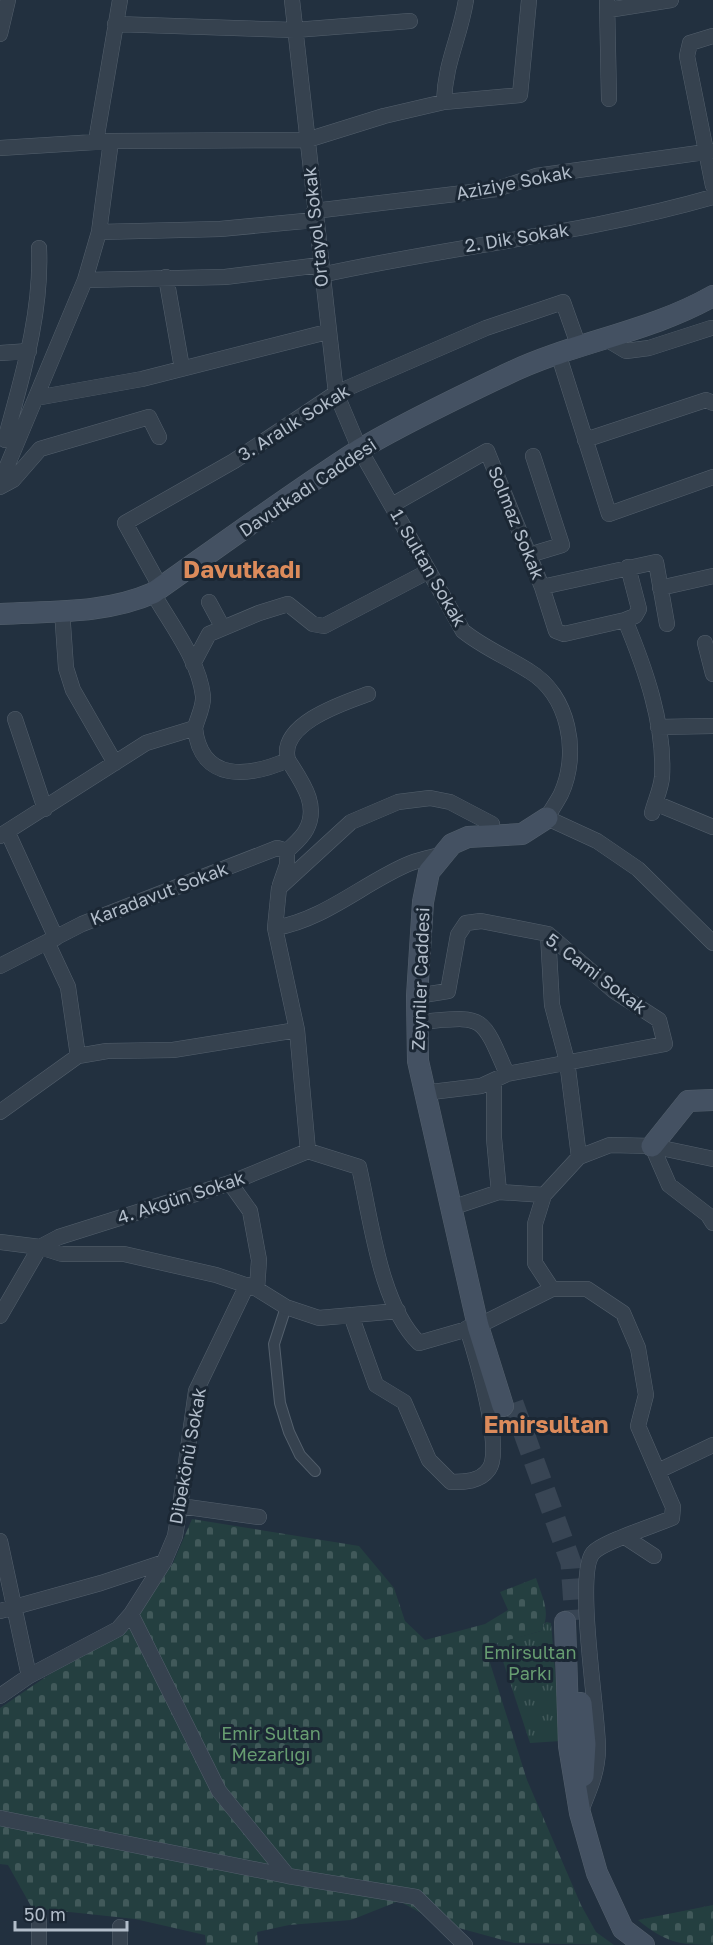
<svg xmlns="http://www.w3.org/2000/svg" width="713" height="1945" font-family="'Golos Text',sans-serif">
<style>
.cemetery{fill:url(#cemetery-stones)}
.park{fill:url(#park-tufts)}
.lines{fill:none;stroke-linecap:round;stroke-linejoin:round}
.secondary-tunnel{stroke:#384554;stroke-width:21;stroke-dasharray:21 10;stroke-linecap:butt}
.pedestrian-casing{stroke:#54606d;stroke-width:12}
.minor-casing{stroke:#54606d;stroke-width:16}
.secondary-casing{stroke:#54606d;stroke-width:22}
.pedestrian{stroke:#36424f;stroke-width:10}
.minor{stroke:#36424f;stroke-width:15}
.secondary{stroke:#445162;stroke-width:21}
.labels{text-anchor:middle;stroke-width:6;stroke-linejoin:round;paint-order:stroke}
.street-label{font-size:18px;fill:#b2bdca;stroke:#1b2734}
.park-label{font-size:18px;fill:#679d71;stroke:#1b2734}
.district-label{font-size:24px;font-weight:bold;fill:#dc8b5b;stroke:#1b2734}
</style>
<defs>
<pattern id="cemetery-stones" width="16" height="16" patternUnits="userSpaceOnUse" patternTransform="scale(1.5)"><rect width="16" height="16" fill="#243f40"/><path d="M2 7V4a2 2 0 0 1 4 0v3zM10 15v-3a2 2 0 0 1 4 0v3z" fill="#41595a"/></pattern>
<pattern id="park-tufts" width="24" height="20" patternUnits="userSpaceOnUse" patternTransform="scale(1.5)"><rect width="24" height="20" fill="#243f40"/><path d="M3 7l-1-3M5 7V3M7 7l1-3M15 17l-1-3M17 17v-4M19 17l1-3" fill="none" stroke="#41595a"/></pattern>
</defs>
<rect width="100%" height="100%" fill="#22303f"/>
<!-- cemetery -->
<path class="cemetery" d="M192,1519L359,1546L394,1588L405,1621L425,1640L485,1624L508,1610L500,1592L536,1578C542,1597 552,1613 541,1631L485,1647L527,1780L581,1905L596,1932L614,1945L514,1943L437,1922L399,1901L351,1920L289,1925L257,1932L258,1945H206L205,1935L135,1919L32,1908L8,1865L0,1864V1708L50,1674L130,1629L173,1563Z
M713,1905V1945C678,1945 665,1942 638,1920Z"/>
<!-- park -->
<path class="park" d="M546,1622L551,1623L561,1741L530,1743L497,1643L541,1631Z"/>
<g class="lines">
<!-- secondary-tunnel -->
<path class="secondary-tunnel" d="M513,1403L571,1563L575,1620"/>
<defs>
<path id="pedestrian" d="M286,1307L274,1344L280,1403L289,1432L300,1455L315,1471"/>
<path id="minor" d="M292,0L336,393L360,450L463,631C484,648 507,657 529,671C569,695 580,753 561,794C557,802 551,810 547,818L597,841L638,869L713,943
M607,0L609,99
M608,10L671,0
M115,24L295,30L410,21
M0,34L8,0
M713,36L690,43L687,56L713,186
M444,102C445,62 460,38 466,0
M96,141L120,0
M0,148L111,141L307,140L384,116L444,102L520,95L529,0
M314,211L497,189L536,176L713,151
M99,232L220,229L315,220
M321,275C451,246 585,234 713,197
M166,277L182,368
M85,280L225,277L320,265
M606,339L626,351L649,348L711,328
M0,353L29,351
M558,353L609,514L713,477
M36,398L142,379L327,332
M5,440C22,377 42,314 39,248
M585,440L706,400L713,403
M0,483L85,280L99,232L111,141
M0,487L13,480L40,449L149,417L159,437
M392,505L487,451L542,587L556,631L564,634L625,620
M529,555L562,545L533,456
M628,567L639,609L635,616L625,620C645,668 665,724 662,777C661,789 655,801 652,813
M542,587L656,562L667,624
M161,588L125,523L234,461L336,393L486,328L563,302L579,347
M660,588L713,576
M209,602L223,628
M62,610L66,668L73,690L115,763
M705,643L713,674
M193,664L209,634L259,613L288,604L313,624L324,626L429,571
M15,719L45,809
M658,727L713,726
M195,728C201,783 249,777 288,760C301,781 320,805 306,830C302,838 293,845 287,851
M288,760C278,724 343,703 368,694
M655,803L713,827
M8,833L56,938
M0,836L146,743L195,728C197,719 204,706 203,696C199,660 171,625 153,593
M275,928C325,919 361,885 406,865C417,860 430,858 442,854
M548,934L552,1005L567,1061L579,1157L544,1195L535,1224V1263L552,1289H587L623,1313L638,1348L646,1395L638,1426L673,1507L672,1518C656,1525 602,1542 593,1553C575,1574 598,1713 598,1748C598,1772 589,1791 580,1813
M47,942L68,987L78,1056
M0,966L82,924L277,848L287,851V865L280,885
M417,996L448,991L458,935L466,923L481,921L548,934L614,991L659,1020L665,1044L507,1074L481,1086L423,1093
M417,1022C484,1017 480,1011 507,1074
M494,1080V1138L499,1192
M0,1112L78,1056L107,1051L173,1050L297,1030
M652,1146L669,1185L708,1215L713,1223
M308,1151L297,1030L275,928L279,888L351,822L398,802L430,798L450,802L492,824
M579,1157L610,1145L652,1146L713,1159
M230,1183L250,1211L259,1260L257,1289
M451,1208L499,1192L544,1195
M0,1242L40,1247L59,1237L230,1183L308,1151L359,1167C371,1219 380,1305 419,1343L478,1326L552,1289
M351,1315L376,1385L404,1402L429,1460L451,1482C464,1482 480,1482 489,1469C504,1449 475,1353 467,1328
M0,1316L40,1247L62,1254H124L216,1275L257,1289L286,1307L319,1318L398,1311
M658,1471L713,1445
M180,1506L259,1517
M625,1537L654,1556
M0,1541L29,1676
M0,1611L101,1583L164,1562
M131,1614L219,1791L288,1876
M0,1696L29,1676L118,1629L131,1614L164,1562L175,1536L180,1506L196,1391L247,1285
M0,1818L288,1876L416,1897L465,1945
M120,1927V1945
M39,1945V1918"/>
<path id="secondary" d="M0,614C52,611 105,614 153,593C221,545 289,495 359,450C402,424 459,397 505,375C572,342 648,333 713,296
M652,1146L688,1101L713,1100
M503,1406L478,1326L418,1061L417,996L423,902L429,872L452,844L468,837L522,834L547,818
M565,1622L569,1746L580,1813L597,1873L623,1929L644,1945
M581,1703L585,1744L583,1776"/>
</defs>
<!-- pedestrian casing -->
<use href="#pedestrian" class="pedestrian-casing"/>
<!-- minor casing -->
<use href="#minor" class="minor-casing"/>
<!-- secondary casing -->
<use href="#secondary" class="secondary-casing"/>
<!-- pedestrian -->
<use href="#pedestrian" class="pedestrian"/>
<!-- minor -->
<use href="#minor" class="minor"/>
<!-- secondary -->
<use href="#secondary" class="secondary"/>
</g>
<g class="labels">
<!-- street labels -->
<g class="street-label">
<text transform="translate(514 183) rotate(-11)" y="6">Aziziye Sokak</text>
<text transform="translate(316 227) rotate(-96)" y="6">Ortayol Sokak</text>
<text transform="translate(517 238) rotate(-9)" y="6">2. Dik Sokak</text>
<text transform="translate(294 423) rotate(-32)" y="6">3. Aralık Sokak</text>
<text transform="translate(308 488) rotate(-34)" y="6">Davutkadı Caddesi</text>
<text transform="translate(516 523) rotate(68)" y="6">Solmaz Sokak</text>
<text transform="translate(428 568) rotate(60)" y="6">1. Sultan Sokak</text>
<text transform="translate(159 894) rotate(-21)" y="6">Karadavut Sokak</text>
<text transform="translate(596 974) rotate(37)" y="6">5. Cami Sokak</text>
<text transform="translate(421 979) rotate(-88)" y="6">Zeyniler Caddesi</text>
<text transform="translate(181 1198) rotate(-18)" y="6">4. Akgün Sokak</text>
<text transform="translate(188 1456) rotate(-80)" y="6">Dibekönü Sokak</text>
</g>
<!-- park labels -->
<g class="park-label">
<text x="530" y="1659">Emirsultan<tspan x="530" dy="21">Parkı</tspan></text>
<text x="271" y="1740">Emir Sultan<tspan x="271" dy="21">Mezarlığı</tspan></text>
</g>
<!-- district labels -->
<g class="district-label">
<text x="242" y="578">Davutkadı</text>
<text x="546" y="1433">Emirsultan</text>
</g>
</g>
<!-- scale -->
<path d="M15 1921v9h112v-9" fill="none" stroke="#b2bdca" stroke-width="3"/>
<text x="24" y="1921" font-size="18" fill="#b2bdca" stroke="#1b2734" stroke-width="4.5" paint-order="stroke">50 m</text>
</svg>
